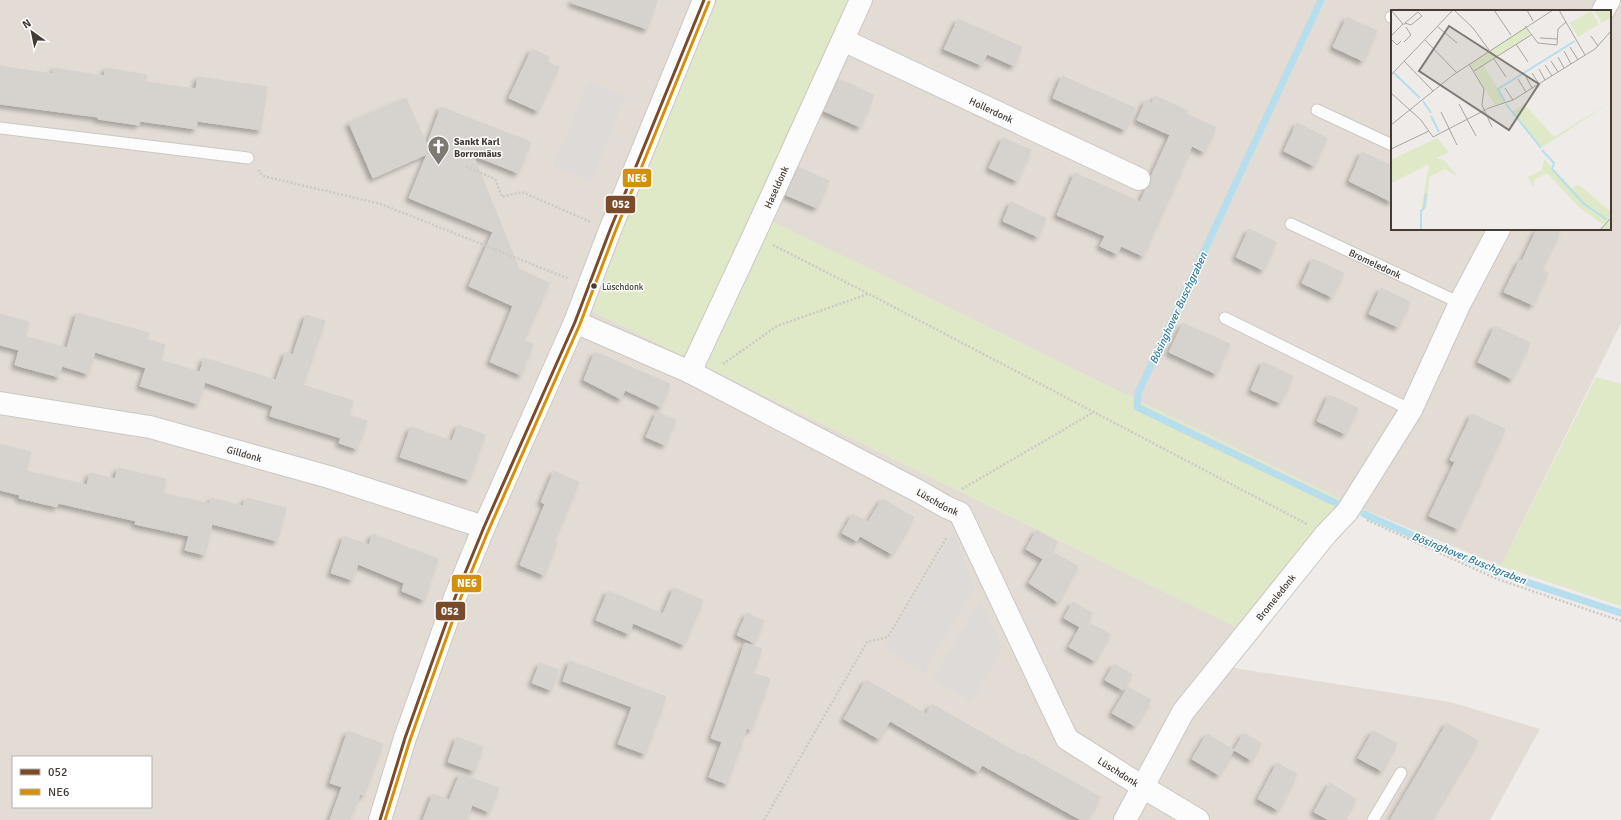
<svg xmlns="http://www.w3.org/2000/svg" width="1621" height="820" font-family="Signika,sans-serif">
<style>
.residential{fill:#e3dcd5;fill-rule:evenodd}
.green{fill:#dfe8c7}
.parking{fill:#dddad7}
.lines{fill:none;stroke-linecap:round;stroke-linejoin:round}
.stream{stroke:#b7deed;stroke-width:7}
.building{fill:#d6d2ce;stroke:#d6d2ce;filter:url(#shadow)}
.lane-casing{stroke:#cbc7c4;stroke-width:13}
.street-casing{stroke:#cbc7c4;stroke-width:24}
.path{stroke:#cccac6;stroke-width:2.5;stroke-dasharray:2 2;stroke-linecap:butt}
.lane{stroke:#fcfcfc;stroke-width:11}
.street{stroke:#fcfcfc;stroke-width:22}
.bus-1-casing{stroke:#fff;stroke-width:6}
.bus-2-casing{stroke:#fff;stroke-width:6}
.bus-1{stroke:#7a4b2a;stroke-width:3}
.bus-2{stroke:#d3910a;stroke-width:3}
.bus-dot{fill:#433b34;stroke:#fff;stroke-width:1.5}
.labels{text-anchor:middle;stroke-width:3;stroke-linejoin:round;paint-order:stroke}
.bus-label{font-size:9px;fill:#433b34;stroke:#fff;text-anchor:start}
.street-label{font-size:10px;fill:#433b34;stroke:#fff}
.poi-label{font-size:10px;font-weight:bold;fill:#433b34;stroke:#fff;text-anchor:start}
.water-label{font-size:11px;font-style:italic;fill:#2c7c9d;stroke:#fff}
.inset-river{fill:none;stroke:#b7deed;stroke-width:2}
.inset-road{fill:none;stroke:#aaa5a0;stroke-width:1}
.view{fill:#7f7973;fill-opacity:0.15;stroke:#7f7973;stroke-width:2}
.inset-edge{fill:none;stroke:#433b34;stroke-width:2}
.line-badge{stroke:#fff;stroke-width:1.5}
.badge-label{font-size:11px;text-anchor:middle;font-weight:bold;fill:#fff}
</style>
<defs>
<filter id="shadow"><feDropShadow dx="-3.5" dy="3.5" stdDeviation="2" flood-color="#0004"/></filter>
</defs>
<rect width="100%" height="100%" fill="#eeebe8"/>
<!-- residential -->
<path class="residential" d="M0,0H717L586,308L1236,627L1209,664L1450,702L1540,729L1490,820H0ZM13,757H151V807H13Z
M852,0H1621V323L1501,566L1348,503L757,214ZM1392,11H1610V229H1392Z"/>
<!-- green -->
<path class="green" d="M717,0H852L757,214L1348,503L1236,627L586,308Z
M1596,377L1621,384V606L1501,566Z"/>
<!-- parking -->
<path class="parking" d="M589,81L626,96L591,181L553,166Z
M953,533L975,586L924,673L884,648Z
M981,599L1003,648L971,702L933,678Z"/>
<g class="lines">
<!-- stream -->
<path class="stream" d="M1321,0L1138,393L1137,407L1346,508
M1364,514L1499,573L1621,613"/>
</g>
<!-- building -->
<path class="building" d="M572,0H657L647,29L572,3Z
M1347,17L1377,31L1363,61L1333,47Z
M958,19L1022,47L1014,66L987,54L981,65L944,49Z
M532,49L549,57L547,62L559,67L538,111L509,98Z
M0,66L53,74L54,68L104,76L106,68L147,75L146,82L196,89L198,77L267,87L261,130L197,121L196,129L140,121L139,125L98,119V117L0,104Z
M1062,76L1135,108L1125,130L1053,98Z
M839,79L874,95L860,127L824,111Z
M1155,96L1188,111L1186,114L1216,127L1204,152L1192,146L1143,256L1121,246L1117,254L1100,246L1105,236L1057,215L1075,173L1140,202L1146,189L1150,184L1151,177L1170,135L1137,120L1146,100L1152,103Z
M406,98L427,145L441,107L531,142L518,173L473,155L519,269L549,283L524,340L533,344L521,375L490,362L513,306L469,286L493,232L409,198L427,154L373,178L349,123Z
M1297,123L1327,138L1314,166L1284,151Z
M1003,138L1031,150L1017,181L989,168Z
M1362,152L1392,166V202L1349,181Z
M799,167L829,181L817,208L786,195Z
M1011,202L1046,218L1038,237L1003,221Z
M1249,229L1276,242L1263,270L1236,257Z
M1537,229H1561L1541,270L1548,273L1533,305L1504,292L1520,260L1522,261Z
M1313,259L1344,273L1332,297L1302,283Z
M1381,288L1410,302L1398,327L1369,314Z
M77,313L149,333L147,339L165,345L160,360L200,372L204,358L276,380L286,352L293,355L306,315L325,321L303,385L353,401L349,415L367,421L357,449L339,443L341,438L270,416L273,406L205,382L198,404L140,386L146,368L95,352L88,374L62,366L59,377L15,365L19,350L0,345V314L29,322L25,336L67,348Z
M1183,323L1230,344L1216,374L1169,352Z
M1495,326L1530,343L1512,379L1478,362Z
M595,352L670,384L661,407L625,390L621,399L584,380Z
M1263,362L1293,376L1280,403L1251,390Z
M1329,395L1358,408L1345,434L1317,421Z
M657,412L676,420L665,445L646,437Z
M1472,414L1505,429L1458,529L1429,516L1455,462L1450,460Z
M458,425L485,435L469,480L400,457L411,427L452,441Z
M0,444L31,452L26,471L66,480L87,485L90,473L115,479L118,468L166,479L163,493L210,504L211,498L243,506L246,498L286,508L277,541L212,524L205,555L185,550L189,536L135,524L136,521L58,503L57,507L19,498L20,495L0,490Z
M554,471L579,482L554,541L557,542L544,575L520,565L545,504L541,502Z
M882,499L914,517L892,554L860,536L857,541L842,533L853,514L868,522Z
M1037,530L1057,542L1052,552L1078,566L1058,602L1029,583L1043,559L1026,549Z
M373,534L438,559L424,600L402,591L404,583L358,564L352,580L331,573L344,536L369,545Z
M674,588L703,600L684,645L633,623L629,634L596,620L608,591L663,614Z
M1073,602L1092,613L1087,622L1110,634L1095,661L1069,647L1080,627L1064,618Z
M747,613L764,621L754,643L737,635Z
M745,643L762,649L753,673L770,679L751,730L747,728L727,784L709,777L722,742L711,738Z
M570,661L666,697L645,754L618,744L632,707L563,681Z
M540,663L559,670L551,690L532,683Z
M1114,664L1132,674L1123,690L1105,680Z
M866,680L926,714L932,704L1023,756L1024,754L1100,797L1087,820H1081L982,765L978,772L890,721L879,739L844,719Z
M1128,687L1151,700L1135,726L1112,713Z
M1447,723L1478,741L1431,820H1390Z
M348,731L383,744L364,795L360,794L350,820H330L342,787L330,783Z
M1373,731L1397,743L1382,771L1358,758Z
M1244,733L1261,743L1251,760L1234,750Z
M1207,734L1234,750L1219,775L1192,759Z
M457,737L483,747L474,771L448,762Z
M1277,763L1297,774L1278,810L1258,799Z
M460,774L499,788L489,812L472,805L467,820H423L433,794L449,800Z
M1330,783L1356,799L1343,820H1329L1314,812Z"/>
<g class="lines">
<defs>
<g id="lane">
<path d="M1391,17H1392"/>
<path d="M1317,110L1392,145"/>
<path d="M0,128L248,158"/>
<path id="s1" d="M1291,224L1460,303"/>
<path d="M1225,318L1411,410"/>
<path d="M1373,820L1401,773"/>
</g>
<g id="street">
<path d="M1603,11L1609,0"/>
<path id="s2" d="M843,40L1139,179"/>
<path id="s3" d="M575,322L690,372L920,492L946,507L960,513L1067,739L1143,787L1198,820"/>
<path id="s4" d="M690,372L754,235L861,0"/>
<path id="s5" d="M0,403L150,427L329,477L484,527"/>
<path d="M380,820L405,738L456,595L484,527L575,322L610,230L704,0"/>
<path id="s6" d="M1125,820L1183,712L1326,534L1347,512L1411,410L1460,303L1499,229"/>
</g>
</defs>
<!-- lane casing -->
<use href="#lane" class="lane-casing"/>
<!-- street casing -->
<use href="#street" class="street-casing"/>
<!-- path -->
<path class="path" d="M466,166L495,179L502,197L522,192L591,222
M258,170L263,176L381,204L569,279
M773,245L869,294L1307,524
M723,364L777,326L868,294
M962,489L1094,412
M1367,520L1497,579L1621,621
M764,820L867,642L888,637L947,537"/>
<!-- lane -->
<use href="#lane" class="lane"/>
<!-- street -->
<use href="#street" class="street"/>
<defs>
<path id="bus-1" d="M380,820L405,738L456,595L484,527L575,322L610,230L704,0"/>
<path id="bus-2" d="M385,820L410,740L461,597L489,529L580,324L615,232L709,2"/>
</defs>
<!-- bus-1 casing -->
<use href="#bus-1" class="bus-1-casing"/>
<!-- bus-2 casing -->
<use href="#bus-2" class="bus-2-casing"/>
<!-- bus-1 -->
<use href="#bus-1" class="bus-1"/>
<!-- bus-2 -->
<use href="#bus-2" class="bus-2"/>
</g>
<!-- icons -->
<defs>
<symbol id="church-pin" viewBox="-11 -11 22 30"><path d="M0 17L-7.5 6A9.5 9.5 0 1 1 7.5 6Z" fill="#7f7973" stroke="#fff"/><path d="M-1.2-6h2.4v3.5h3.3v2.4h-3.3V6h-2.4V-.1h-3.3v-2.4h3.3Z" fill="#fff"/></symbol>
</defs>
<g fill-rule="evenodd">
<use href="#church-pin" x="426" y="134" width="25" height="34"/>
</g>
<!-- markers -->
<circle class="bus-dot" cx="594" cy="286" r="3.5"/>
<g class="labels">
<!-- bus labels -->
<g class="bus-label">
<text x="602" y="290">Lüschdonk</text>
</g>
<!-- street labels -->
<g class="street-label">
<text dy="4" stroke="none"><textPath href="#s2" startOffset="164">Hollerdonk</textPath></text>
<text dy="4" stroke="none"><textPath href="#s4" startOffset="204">Haseldonk</textPath></text>
<text dy="4" stroke="none"><textPath href="#s1" startOffset="93">Bromeledonk</textPath></text>
<text dy="4" stroke="none"><textPath href="#s5" startOffset="250">Gilldonk</textPath></text>
<text dy="4" stroke="none"><textPath href="#s3" startOffset="405">Lüschdonk</textPath></text>
<text dy="4" stroke="none"><textPath href="#s6" startOffset="270">Bromeledonk</textPath></text>
<text dy="4" stroke="none"><textPath href="#s3" startOffset="741">Lüschdonk</textPath></text>
</g>
<!-- poi labels -->
<g class="poi-label">
<text x="454" y="145">Sankt Karl<tspan x="454" dy="12">Borromäus</tspan></text>
</g>
<!-- water labels -->
<g class="water-label">
<text transform="translate(1178 308) rotate(-65)" y="4">Bösinghover Buschgraben</text>
<text transform="translate(1469 558) rotate(22)" y="4">Bösinghover Buschgraben</text>
</g>
</g>
<!-- overview -->
<g transform="translate(1391 10)">
<rect width="220" height="220" fill="#eeebe8"/>
<path d="M203,0H218L220,7L211,13ZM200,1L208,14L187,27L179,13ZM134,17L139,25L92,55L115,92L104,95L79,54ZM220,92L150,138L121,102L133,94L163,127ZM46,128L58,142L45,148L54,151L66,166L54,159L38,167L36,196L31,202L30,220V201L38,154L0,173V150ZM153,149L181,178L188,175L220,202L218,210L220,220H209L213,215L188,197L156,163L144,169L143,177L141,175L137,167L151,160Z" fill="#dfe8c7"/>
<path class="inset-river" d="M3,63L29,88M32,91L40,103M114,92L107,79L184,31M115,94L150,138M40,106L48,122M151,140L163,153L161,159L170,169L192,193L216,210M30,220V201L33,198L35,183"/>
<path class="inset-road" d="M63,0L82,18L98,40M103,0L120,25M136,0L142,11M168,0L194,45M13,15L14,13L27,2L31,6L20,15L14,13M134,16L147,33L166,35L167,19L175,12M47,17L66,33M0,26L12,14L0,0M200,26L207,36M149,28L166,29M0,29L6,35L10,31M34,30L66,63M13,32L20,25L15,17M125,34L137,52M179,37L187,50M173,41L180,54M167,47L173,58M103,49L115,67M13,51L42,81M160,51L167,62M78,54L93,79L91,95L101,117M154,55L161,66M148,59L154,70M83,61L140,25M141,63L148,74M0,65L62,0M135,67L141,78M127,69L135,82M114,78L122,90M0,83L30,110L42,127L98,98L122,90L204,39L220,21M68,94L85,126M50,102L66,135M0,115L62,65L162,0M0,139L38,121M209,220L220,208"/>
<path class="view" d="M58,16L148,74L118,120L28,61Z"/>
<rect width="220" height="220" class="inset-edge"/>
</g>
<g class="line-badge">
<rect x="622" y="168" width="30" height="20" rx="4" fill="#d3910a"/>
<rect x="605" y="195" width="31" height="19" rx="4" fill="#7a4b2a"/>
<rect x="451" y="574" width="31" height="19" rx="4" fill="#d3910a"/>
<rect x="435" y="601" width="31" height="20" rx="4" fill="#7a4b2a"/>
</g>
<g class="badge-label">
<text x="637" y="182">NE6</text>
<text x="621" y="208">052</text>
<text x="467" y="587">NE6</text>
<text x="450" y="615">052</text>
</g>
<!-- legend -->
<rect x="12" y="756" width="140" height="52" fill="#ffffff" stroke="#b4b1ae"/>
<rect x="20" y="769" width="20" height="6" fill="#7a4b2a" stroke="#b4b1ae"/>
<text x="48" y="776" font-size="12" fill="#433b34">052</text>
<rect x="20" y="789" width="20" height="6" fill="#d3910a" stroke="#b4b1ae"/>
<text x="48" y="796" font-size="12" fill="#433b34">NE6</text>
<!-- north arrow -->
<g transform="translate(32 32) rotate(327)" stroke="#ffffff" stroke-width="3" paint-order="stroke">
<path d="M0-3L7 15L0 10L-7 15Z" fill="#433b34"/>
<text y="-6" font-size="11" font-weight="bold" text-anchor="middle" fill="#433b34">N</text>
</g>
</svg>
